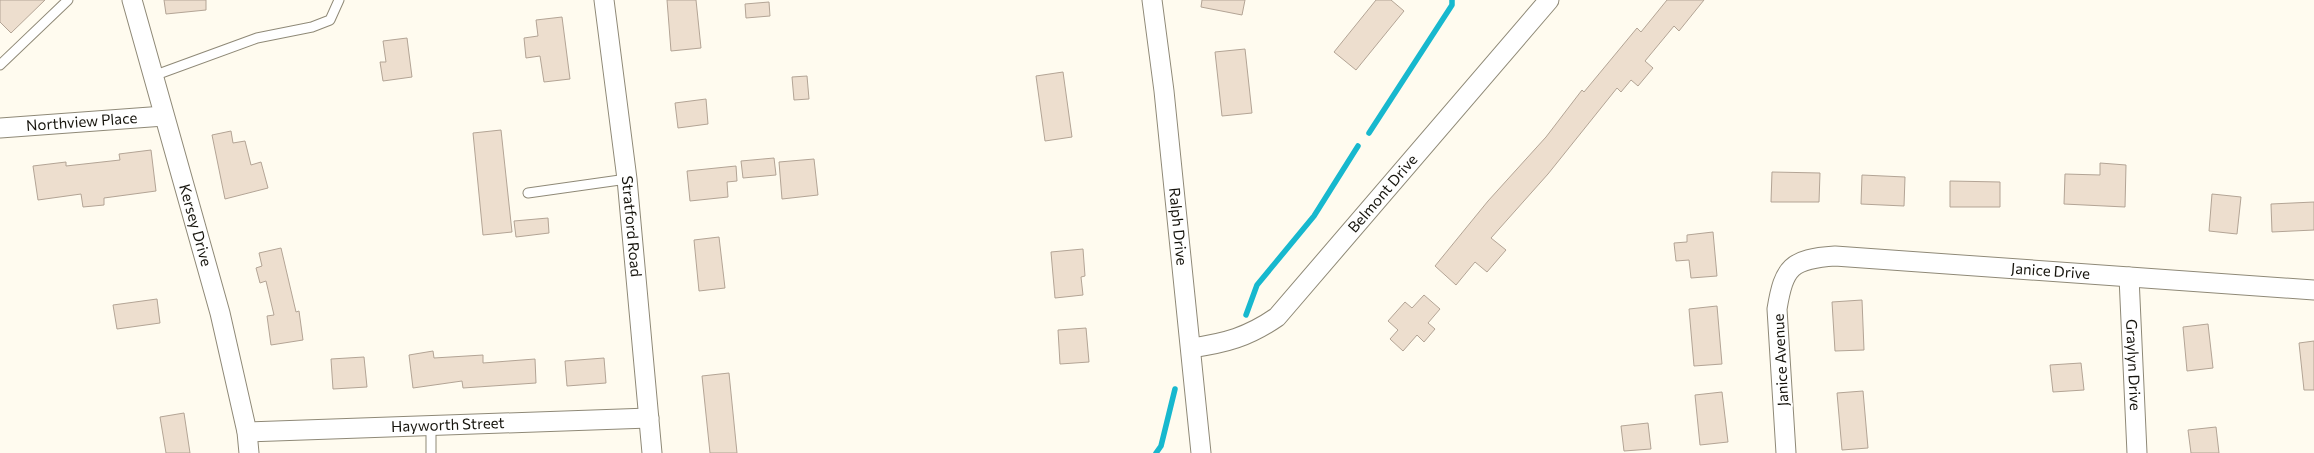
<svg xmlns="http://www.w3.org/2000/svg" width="2314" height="453" font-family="Commissioner,sans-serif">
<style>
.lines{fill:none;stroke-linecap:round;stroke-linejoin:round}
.stream{stroke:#17b8ce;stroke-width:5.5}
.building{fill:#eddece;stroke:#b3a495}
.service-casing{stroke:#8f8977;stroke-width:11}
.minor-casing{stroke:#8f8977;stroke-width:21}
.service{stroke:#fff;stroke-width:9}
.minor{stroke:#fff;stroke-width:19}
.labels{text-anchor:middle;stroke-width:4;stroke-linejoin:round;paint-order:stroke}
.street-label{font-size:15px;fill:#16140d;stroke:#fff}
</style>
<rect width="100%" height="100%" fill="#fffbef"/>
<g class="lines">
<!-- stream -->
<path class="stream" d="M1369,133L1452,5V0
M1246,315L1257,285L1314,216L1358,146
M1156,453L1161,446L1175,389"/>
</g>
<!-- building -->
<path class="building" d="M0,0H45L11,33L0,22Z
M164,0H206V10L166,14Z
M667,0H696L701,48L671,51Z
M1202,0H1245L1242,15L1201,7Z
M1376,0H1391L1404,11L1356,70L1334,52Z
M1667,0H1704L1679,31L1674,26L1645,61L1653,68L1638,86L1631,80L1621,92L1617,88L1548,174L1491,238L1506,250L1487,272L1475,262L1456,285L1435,266L1488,201L1546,137L1582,90L1584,92L1637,28L1641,32Z
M769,2L770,16L746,18L745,4Z
M562,17L570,79L544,82L540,56L526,58L524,38L538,36L536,20Z
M407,38L412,77L383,81L380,62H386L383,41Z
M1245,49L1252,113L1222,116L1215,52Z
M1063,72L1072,137L1045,141L1036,76Z
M807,76L809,99L794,100L792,77Z
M706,99L708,124L678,128L675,103Z
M501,130L512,232L483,235L473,133Z
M231,131L233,143L245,141L251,165L261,162L268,188L225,199L212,135Z
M151,150L156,191L104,198V205L83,207L81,194L38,200L33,166L66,162V166L120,160L119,154Z
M774,158L776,175L743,178L741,161Z
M814,159L818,195L782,199L779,162Z
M2100,163L2126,165L2125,207L2064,204L2065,174L2100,175Z
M736,166L737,181L727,182L728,197L690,201L687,171Z
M1772,172L1820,173L1819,202H1771Z
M1862,175L1905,177L1904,206L1861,204Z
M1950,181L2000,182V207H1950Z
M2212,194L2241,197L2237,234L2209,231Z
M2314,202V230L2272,232L2271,204Z
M548,218L549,233L516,237L514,221Z
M1713,232L1717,276L1691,278L1689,260L1676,261L1674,243L1687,242V235Z
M719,237L725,288L699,291L694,240Z
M281,248L296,312L299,311L303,340L271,345L267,316L274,315L266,281L260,283L256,268L262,266L259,253Z
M1083,249L1085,276L1081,277L1083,295L1055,298L1051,252Z
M1424,295L1440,309L1428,323L1435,329L1424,342L1417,335L1403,351L1390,339L1398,330L1388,321L1405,302L1412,308Z
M157,299L160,323L117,329L113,305Z
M1862,300L1864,350L1835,351L1832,302Z
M1717,306L1722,364L1694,366L1689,309Z
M2208,324L2213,368L2187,371L2183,327Z
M1086,328L1089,362L1060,364L1058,330Z
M2314,341V390H2304L2299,343Z
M433,351L434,358L483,355V363L535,359L536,383L463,388L462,381L413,388L409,355Z
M364,357L367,387L333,389L331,359Z
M604,358L606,383L567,386L565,361Z
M2081,363L2084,390L2053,392L2050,365Z
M729,373L737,453H710L702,376Z
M1863,391L1868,448L1842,450L1837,393Z
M1722,392L1728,442L1700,445L1695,395Z
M184,413L190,453H166L160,417Z
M1648,423L1651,449L1624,451L1621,426Z
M2216,427L2219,453H2191L2188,430Z"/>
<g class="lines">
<defs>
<path id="service" d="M0,65L68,0
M153,76L257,38L312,27L330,20L339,0
M528,193L627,179
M431,453V426"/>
<g id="minor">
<path id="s1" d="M132,0L220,313L247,432L249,453"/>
<path id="s2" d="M604,0L627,179L652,453"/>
<path id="s3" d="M1152,0L1164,91L1201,453"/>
<path id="s4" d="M0,128L164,116"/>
<path id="s5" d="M2129,277L2137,453"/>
<path id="s6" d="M1191,348C1226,343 1248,337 1277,317L1549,0"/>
<path id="s7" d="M247,432L649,418"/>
<path id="s8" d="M1786,453L1777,309C1784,267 1791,259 1835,256L2314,290"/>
</g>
</defs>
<!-- service casing -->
<use href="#service" class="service-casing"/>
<!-- minor casing -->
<use href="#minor" class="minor-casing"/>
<!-- service -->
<use href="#service" class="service"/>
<!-- minor -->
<use href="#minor" class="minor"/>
</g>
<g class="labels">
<!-- street labels -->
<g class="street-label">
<text dy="5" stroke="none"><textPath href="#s4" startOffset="82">Northview Place</textPath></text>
<text dy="5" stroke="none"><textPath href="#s6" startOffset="255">Belmont Drive</textPath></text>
<text dy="5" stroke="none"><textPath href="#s1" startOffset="234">Kersey Drive</textPath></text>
<text dy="5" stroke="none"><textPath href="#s2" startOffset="228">Stratford Road</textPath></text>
<text dy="5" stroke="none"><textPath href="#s3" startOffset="228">Ralph Drive</textPath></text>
<text dy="5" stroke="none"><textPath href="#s8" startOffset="450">Janice Drive</textPath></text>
<text transform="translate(1781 360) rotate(-93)" y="5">Janice Avenue</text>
<text dy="5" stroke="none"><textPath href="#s5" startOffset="88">Graylyn Drive</textPath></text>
<text dy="5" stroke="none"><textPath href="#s7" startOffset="201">Hayworth Street</textPath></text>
</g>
</g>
</svg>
